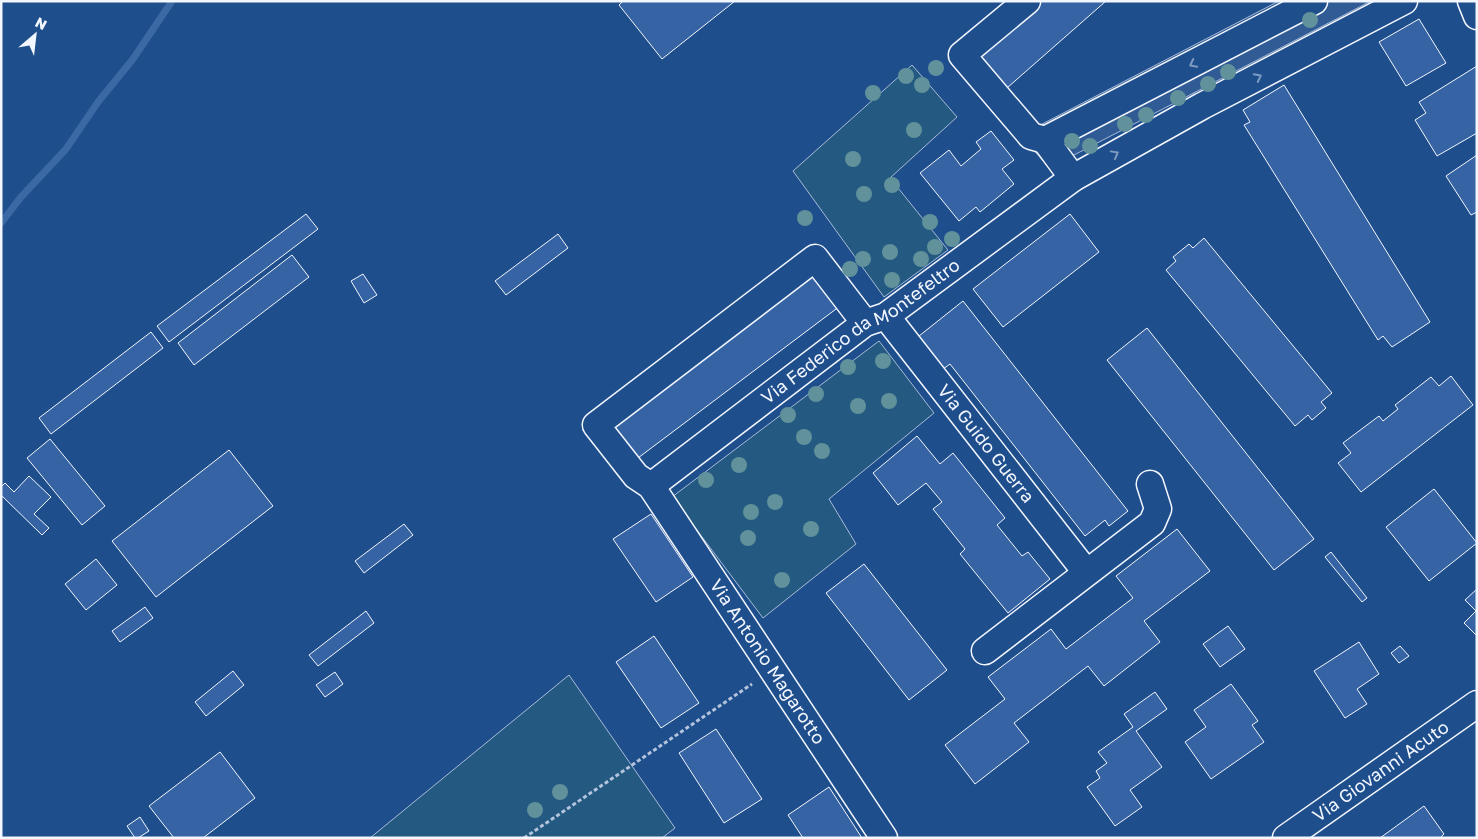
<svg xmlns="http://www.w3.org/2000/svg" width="1478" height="839" font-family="'Golos Text',sans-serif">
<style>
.green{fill:#245a82;stroke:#a8bbd7}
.parking{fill:#305b95;stroke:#a8bbd7}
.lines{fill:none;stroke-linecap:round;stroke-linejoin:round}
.stream{stroke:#3b69a3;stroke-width:7}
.building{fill:#3563a3;stroke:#f2f6ff}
.minor-casing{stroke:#f2f6ff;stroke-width:29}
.path{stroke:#b3c4dc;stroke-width:3;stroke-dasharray:4 2.5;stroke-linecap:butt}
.minor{stroke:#1f4e8c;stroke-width:26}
.tree{fill:#61919a}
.oneway{stroke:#7e9ac0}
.labels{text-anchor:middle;stroke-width:4;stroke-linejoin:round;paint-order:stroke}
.street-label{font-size:18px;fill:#f2f6ff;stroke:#1f4e8c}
</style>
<rect width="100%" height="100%" fill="#1f4e8c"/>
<!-- green -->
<path class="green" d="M912,65L957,117L890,178L948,250L884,297L793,171Z
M879,341L934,413L829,499L856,544L763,618L672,497Z
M569,675L675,828L662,838H370Z"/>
<!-- parking -->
<path class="parking" d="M1279,1H1371L1049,168L1021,135Z"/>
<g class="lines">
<!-- stream -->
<path class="stream" d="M1,223L21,197L66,149L98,102L133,59L172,1"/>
</g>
<!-- building -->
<path class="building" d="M623,1H735L662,59L619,5Z
M1038,1H1106L999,95L970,60Z
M1419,19L1446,63L1406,86L1379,42Z
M1477,66V133L1437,156L1415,120L1426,113L1419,102Z
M1284,85L1430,322L1392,347L1383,336L1378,340L1244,125L1250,122L1243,110Z
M991,131L1014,160L1002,169L1014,184L980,212L976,207L959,221L920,173L949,150L961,166L981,149L976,142Z
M1477,155V212L1471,215L1446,176Z
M306,214L318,229L169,342L157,326Z
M1070,214L1099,252L1003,327L973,289Z
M558,234L568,248L506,295L495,281Z
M1204,238L1332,393L1321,402L1326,408L1312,420L1308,415L1295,426L1166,270L1176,261L1173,257L1189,244L1193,248Z
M292,255L309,277L194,365L178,343Z
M815,265L844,303L634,461L607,426Z
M363,274L377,295L364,303L351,281Z
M963,301L1128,511L1109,526L1105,520L1085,536L950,364L939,372L914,340Z
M1147,328L1314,539L1274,570L1107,360Z
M151,332L163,348L51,434L39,418Z
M1451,376L1473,405L1361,492L1338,463L1351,453L1343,443L1379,416L1383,421L1398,409L1395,405L1431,377L1439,386Z
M917,436L940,464L953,453L1005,518L997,525L1022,556L1028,552L1050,579L1008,613L960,554L965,549L933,509L942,502L926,483L898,505L873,473Z
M50,439L105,506L82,525L27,458Z
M229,450L273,506L156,597L112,541Z
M29,476L51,497L34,514L49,528L42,535L1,495V487L5,483L14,492Z
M1434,489L1477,543L1429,581L1386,527Z
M651,514L693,577L656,602L613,539Z
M404,524L413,535L364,573L355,561Z
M1177,529L1210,571L1144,621L1160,642L1104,686L1088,666L1014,723L1029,742L975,784L945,745L1005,699L988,677L1051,629L1066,649L1133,598L1116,576Z
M1331,552L1367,598L1362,602L1325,557Z
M96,559L117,585L86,610L65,584Z
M864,564L947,670L909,700L826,593Z
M1477,589V636L1464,623L1476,611L1465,600Z
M145,607L153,618L120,642L112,631Z
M366,611L374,623L318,666L309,655Z
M1228,626L1245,649L1220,667L1203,644Z
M654,636L699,703L661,728L616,662Z
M1359,642L1379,674L1357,689L1367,704L1345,718L1314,671Z
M1400,646L1409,656L1399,663L1391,653Z
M233,671L244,685L206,716L195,702Z
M335,672L343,684L325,697L316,685Z
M1231,684L1258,721L1252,725L1264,742L1211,779L1185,742L1206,727L1194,710Z
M1155,692L1167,709L1136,731L1162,767L1130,790L1142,807L1115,826L1087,787L1100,778L1096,771L1107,763L1098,752L1133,727L1124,714Z
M716,729L762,799L724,823L679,753Z
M220,752L255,798L203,838H174L149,806Z
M829,787L862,838H803L788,815Z
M1424,806L1444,834L1440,838H1380Z
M140,817L149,831L138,838H135L127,826Z"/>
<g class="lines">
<defs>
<g id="minor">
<path d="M1027,1L962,55L1031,136L1045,140"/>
<path d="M1471,1L1477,16"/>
<path d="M1073,178L1045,140L1314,1"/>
<path id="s1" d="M886,316L1086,572"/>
<path id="s2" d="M865,323L815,258L596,425L636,476L651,486L884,838"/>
<path id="s3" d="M651,486L865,323L886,316L1073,178L1202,106L1404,1"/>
<path d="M985,651L1152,523L1158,509L1150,484"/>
<path id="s4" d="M1286,838L1477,704"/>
</g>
</defs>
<!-- minor casing -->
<use href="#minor" class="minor-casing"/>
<!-- path -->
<path class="path" d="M524,838L752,684"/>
<!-- minor -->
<use href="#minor" class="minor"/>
</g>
<!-- trees -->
<g class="tree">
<circle cx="1310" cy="20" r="8"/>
<circle cx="936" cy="68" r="8"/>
<circle cx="1228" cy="72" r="8"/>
<circle cx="906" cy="76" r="8"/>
<circle cx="1208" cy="84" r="8"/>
<circle cx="922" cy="85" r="8"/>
<circle cx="873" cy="93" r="8"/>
<circle cx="1178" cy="98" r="8"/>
<circle cx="1146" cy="115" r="8"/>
<circle cx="1125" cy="124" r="8"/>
<circle cx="914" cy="130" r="8"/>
<circle cx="1072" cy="141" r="8"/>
<circle cx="1090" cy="146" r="8"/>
<circle cx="853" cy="159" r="8"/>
<circle cx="892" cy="185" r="8"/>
<circle cx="864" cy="194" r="8"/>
<circle cx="805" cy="218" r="8"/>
<circle cx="930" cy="222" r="8"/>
<circle cx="952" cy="239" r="8"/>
<circle cx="935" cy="247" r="8"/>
<circle cx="890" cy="252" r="8"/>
<circle cx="863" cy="259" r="8"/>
<circle cx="921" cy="259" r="8"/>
<circle cx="850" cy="269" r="8"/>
<circle cx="892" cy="280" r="8"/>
<circle cx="883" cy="361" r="8"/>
<circle cx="848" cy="367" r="8"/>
<circle cx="816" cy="394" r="8"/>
<circle cx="889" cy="401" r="8"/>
<circle cx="858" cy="406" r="8"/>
<circle cx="788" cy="415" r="8"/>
<circle cx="804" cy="437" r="8"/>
<circle cx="822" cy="451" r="8"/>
<circle cx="739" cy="465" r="8"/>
<circle cx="706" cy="480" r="8"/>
<circle cx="775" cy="502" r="8"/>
<circle cx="751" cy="512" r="8"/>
<circle cx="811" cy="529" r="8"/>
<circle cx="748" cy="538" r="8"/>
<circle cx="782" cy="580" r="8"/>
<circle cx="560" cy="792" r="8"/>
<circle cx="535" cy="810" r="8"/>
</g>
<!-- one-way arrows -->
<defs><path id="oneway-chevron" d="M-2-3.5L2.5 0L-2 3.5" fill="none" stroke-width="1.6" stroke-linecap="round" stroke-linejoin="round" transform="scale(1.25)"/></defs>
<g class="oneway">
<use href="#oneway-chevron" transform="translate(1193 64) rotate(153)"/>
<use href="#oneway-chevron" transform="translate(1258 77) rotate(-27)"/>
<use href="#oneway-chevron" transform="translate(1115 154) rotate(-29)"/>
</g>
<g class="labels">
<!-- street labels -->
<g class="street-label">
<text dy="6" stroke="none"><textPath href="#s3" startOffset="261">Via Federico da Montefeltro</textPath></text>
<text dy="6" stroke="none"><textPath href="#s1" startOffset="162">Via Guido Guerra</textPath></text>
<text dy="6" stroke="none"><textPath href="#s2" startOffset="651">Via Antonio Magarotto</textPath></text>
<text dy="6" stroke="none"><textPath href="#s4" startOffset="116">Via Giovanni Acuto</textPath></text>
</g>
</g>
<!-- border -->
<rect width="1478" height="839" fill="none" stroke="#f2f6ff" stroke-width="5"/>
<!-- north arrow -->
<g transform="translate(35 35) rotate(28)" stroke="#1f4e8c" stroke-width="4" paint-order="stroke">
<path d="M0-4L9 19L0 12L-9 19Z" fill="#f2f6ff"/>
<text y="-8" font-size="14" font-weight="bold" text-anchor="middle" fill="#f2f6ff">N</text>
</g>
</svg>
